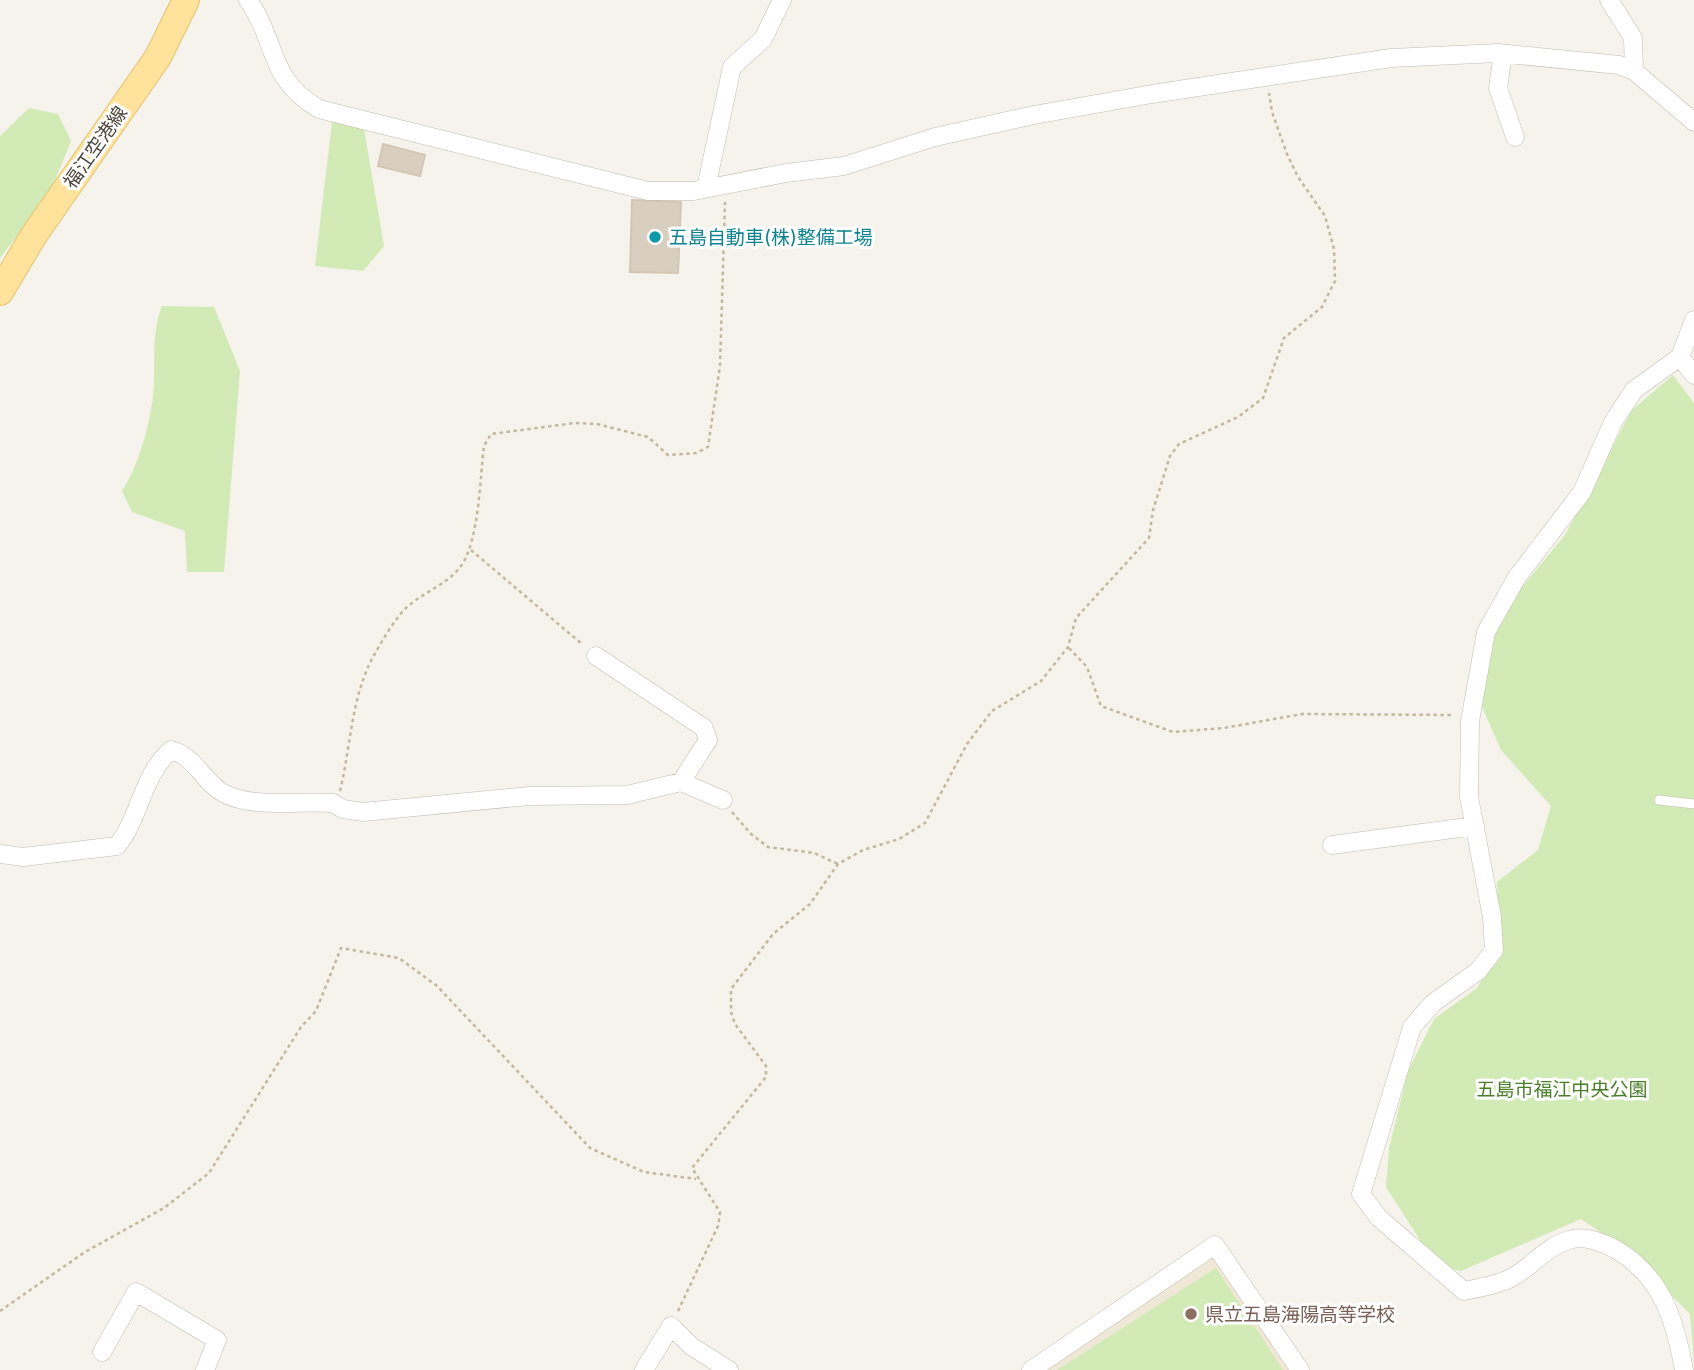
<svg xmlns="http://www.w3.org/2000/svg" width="1694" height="1370" font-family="Inter,'Noto Sans JP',sans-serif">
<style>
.education{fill:#efe8d6}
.green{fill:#d2eab5}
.building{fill:#d8cfc1;stroke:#d3c7b4;stroke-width:2}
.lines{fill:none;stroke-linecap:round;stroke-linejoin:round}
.service-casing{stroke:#c2bbae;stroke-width:10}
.minor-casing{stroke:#c2bbae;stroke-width:19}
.primary-casing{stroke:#e6c16a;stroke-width:28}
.path{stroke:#c4b79f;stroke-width:2.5;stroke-dasharray:3.5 3.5;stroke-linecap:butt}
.service{stroke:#fff;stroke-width:9}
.minor{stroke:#fff;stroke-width:18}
.primary{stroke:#ffe39c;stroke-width:26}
.culture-dot{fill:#0f9aa8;stroke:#fff;stroke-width:2.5}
.education-dot{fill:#8d6e63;stroke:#fff;stroke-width:2.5}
.labels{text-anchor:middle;stroke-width:6;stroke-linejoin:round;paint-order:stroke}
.street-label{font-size:19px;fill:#4b4439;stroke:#fff}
.culture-label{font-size:19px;fill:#0d838f;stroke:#fff;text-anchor:start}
.park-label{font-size:19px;fill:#4a7f2a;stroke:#fff}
.education-label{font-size:19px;fill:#785e54;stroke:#fff;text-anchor:start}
</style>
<rect width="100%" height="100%" fill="#f6f3ec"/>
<!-- education -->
<path class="education" d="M1211,1256L1217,1258L1293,1370H1046Z"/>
<!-- green -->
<path class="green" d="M29,108L58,114L71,141L50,193L0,258V136Z
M332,122L364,129L384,246L363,271L315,266Z
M162,306L214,307L240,371L224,572H187L185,531L132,512L122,491C140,463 153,416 154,381C155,354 152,332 162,306Z
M1673,375L1694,403V1364L1690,1314L1625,1249L1581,1219L1461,1271L1436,1265L1386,1187L1389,1148L1408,1071L1434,1019L1477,988L1499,948L1497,882L1538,850L1551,806L1501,750L1480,702L1495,620L1565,535L1632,410Z
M1216,1268L1283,1370H1057Z"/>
<!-- building -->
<path class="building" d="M383,144L425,155L420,176L378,166Z
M632,200L681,202L678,273L630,272Z"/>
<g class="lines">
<defs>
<path id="service" d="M1659,800L1694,804"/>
<path id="minor" d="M248,0C278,43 267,78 319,109L648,191H694L786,173L844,166L935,137L1034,115L1152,94L1391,58L1498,53L1619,65L1634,71L1694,122
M1609,0L1633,38L1634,71
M1503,54L1498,88L1515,137
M706,188L732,67L763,39L782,0
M1680,357L1694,375
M596,656L704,728L708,740L681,782
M1332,845L1475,826
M0,854L23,857L117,846C140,818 142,775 171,750C197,757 203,783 225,794C256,809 300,800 333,803L343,809L363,812L529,796L627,795L681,782L723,800
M102,1352L136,1292L217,1340L205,1370
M644,1370L671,1326L691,1346L729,1370
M1031,1370L1215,1245L1300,1370
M1684,1370C1675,1320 1662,1276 1615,1249C1602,1242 1583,1235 1569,1240C1545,1247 1532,1267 1511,1278C1497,1285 1479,1288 1464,1291L1379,1218L1361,1194L1412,1027L1433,1003L1478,971L1494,950L1492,917L1469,797L1470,721L1486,632L1517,577L1582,492L1613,422L1634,390L1680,357L1694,320"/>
<path id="primary" d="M0,292L34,235L158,57L186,0"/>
</defs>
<!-- service casing -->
<use href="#service" class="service-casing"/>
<!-- minor casing -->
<use href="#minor" class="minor-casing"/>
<!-- primary casing -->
<use href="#primary" class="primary-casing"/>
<!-- path -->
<path class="path" d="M471,550L583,645
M1069,648L1087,667L1101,706L1173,732L1224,728L1302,714L1454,715
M340,791C351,746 351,698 373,657C382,641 394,620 406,608C423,592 447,585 461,566C479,541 480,478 484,446L491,434L575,423L597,424L648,437L668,455L696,453L708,447L720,366L725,202
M732,812L751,834L768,847L814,853L838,864
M0,1311L85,1252L164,1208L209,1173L301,1027L316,1011L341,948L399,958L437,986L590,1148L644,1172L696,1179
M678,1311L718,1226L720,1212L692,1168L766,1077V1066L735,1024L731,1012V989L773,934L810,904L838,864L863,850L899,839L925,823L967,744L992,711L1041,681L1068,647L1076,618L1149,538L1153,510L1170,456L1179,444L1238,417L1263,398L1284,338L1322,307L1335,281L1334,249L1325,216L1298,177L1287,154L1272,112L1269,93"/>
<!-- service -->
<use href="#service" class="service"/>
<!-- minor -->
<use href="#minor" class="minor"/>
<!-- primary -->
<use href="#primary" class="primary"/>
</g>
<!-- markers -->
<circle class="culture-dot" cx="655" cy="237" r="7"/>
<circle class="education-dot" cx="1191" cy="1314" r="7"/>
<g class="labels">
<!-- street labels -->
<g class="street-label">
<text transform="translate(95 147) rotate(-55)" y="7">福江空港線</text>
</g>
<!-- culture labels -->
<g class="culture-label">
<text x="669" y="244">五島自動車(株)整備工場</text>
</g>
<!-- park labels -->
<g class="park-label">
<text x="1562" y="1096">五島市福江中央公園</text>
</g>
<!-- education labels -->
<g class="education-label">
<text x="1205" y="1321">県立五島海陽高等学校</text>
</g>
</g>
</svg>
